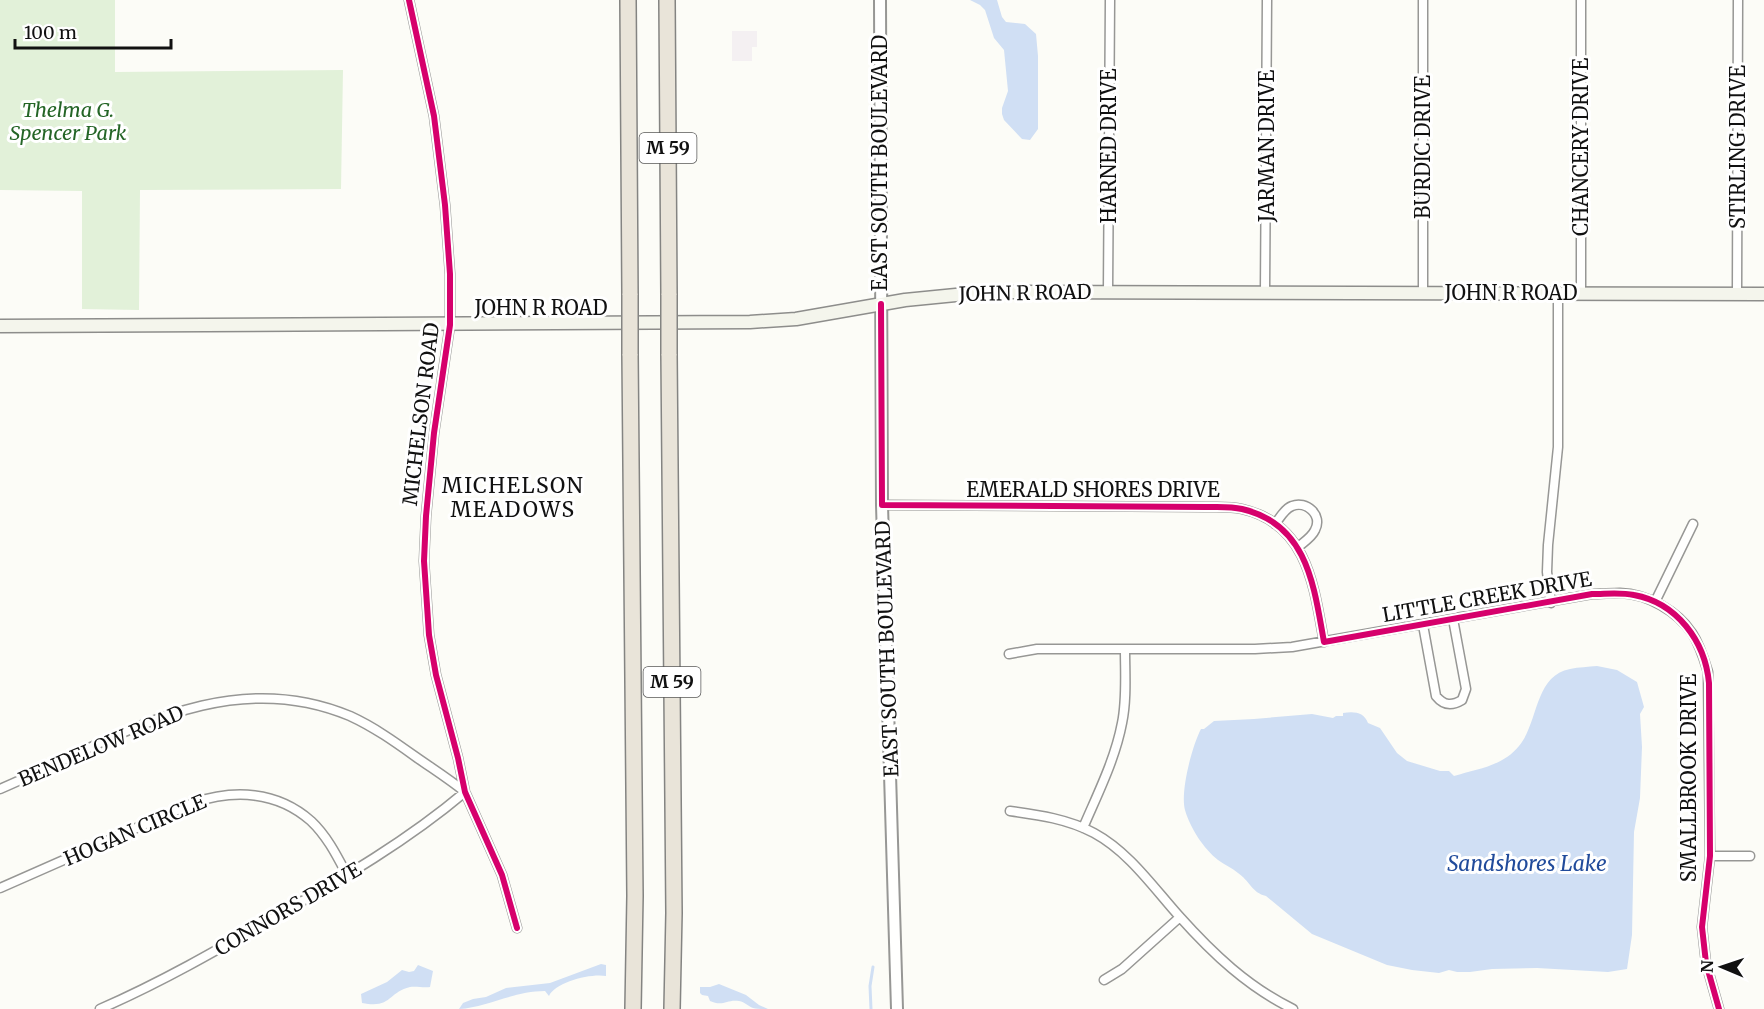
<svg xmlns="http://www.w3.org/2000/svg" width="1764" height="1009" font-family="Merriweather,serif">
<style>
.industrial{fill:#f4f0f2}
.green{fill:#e2f1d9}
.water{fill:#d0dff4}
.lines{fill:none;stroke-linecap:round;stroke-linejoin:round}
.stream{stroke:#d0dff4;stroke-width:3}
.minor-casing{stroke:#979795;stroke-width:11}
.tertiary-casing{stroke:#979795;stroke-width:14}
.secondary-casing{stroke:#8d8d8b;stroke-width:15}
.motorway-casing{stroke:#848482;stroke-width:18}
.minor{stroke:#fffffe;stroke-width:8}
.tertiary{stroke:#fffffe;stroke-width:10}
.secondary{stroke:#f4f5ec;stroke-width:12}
.motorway{stroke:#e9e4d9;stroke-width:15}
.motorway-bridge-casing{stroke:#848482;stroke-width:18;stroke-linecap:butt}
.motorway-bridge{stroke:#e9e4d9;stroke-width:15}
.cycleway-casing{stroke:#fff;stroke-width:10}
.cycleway{stroke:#d6006c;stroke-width:6}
.labels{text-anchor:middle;stroke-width:6;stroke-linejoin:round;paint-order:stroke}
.shield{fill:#fff;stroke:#585858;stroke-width:1.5}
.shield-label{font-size:18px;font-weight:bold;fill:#111}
.park-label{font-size:20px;font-style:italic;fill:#246526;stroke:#fff}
.street-label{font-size:20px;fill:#111;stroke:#fff}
.neighbourhood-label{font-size:21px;letter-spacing:1.5px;fill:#111;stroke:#fff}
.water-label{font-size:21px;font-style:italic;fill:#214b9b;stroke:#fff}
</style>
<rect width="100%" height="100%" fill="#fcfcf7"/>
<!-- industrial -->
<path class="industrial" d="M732,31H757V47H752V61H732Z"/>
<!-- green -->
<path class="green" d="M0,0H115V72L343,70L341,189L140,190L139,310L82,309V191L0,190Z"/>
<!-- water -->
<path class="water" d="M970,0H997L1002,17L1006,22L1025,24L1036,34L1038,56V129L1030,140L1022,139L1004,120L1002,114V108L1008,91L1004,50L994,38L985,10L980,5Z
M1597,666L1617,670L1637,682L1644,707L1640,714L1642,747L1640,798L1634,832L1632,935L1627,969L1608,972L1537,968L1492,969L1470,972H1457L1449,970L1439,973L1412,970L1387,965L1312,934L1266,896C1252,893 1249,880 1238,873C1232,868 1225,865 1218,860C1204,849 1190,828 1185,810C1180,792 1192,746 1201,729H1204L1214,721L1254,719L1312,714L1333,718L1336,716H1343V713C1354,711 1364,712 1368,723L1380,728L1397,753L1407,761L1440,771H1449L1454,776C1477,769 1503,766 1519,746C1539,722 1534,676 1570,669C1579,667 1588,667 1597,666Z
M601,964L606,965V976C591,973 555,982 549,996L545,991C514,991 488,1007 459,1009L463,1003L473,999L486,997L506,988L550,983Z
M418,965L433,971L430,987C424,988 416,986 410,987C388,992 392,1009 362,1003L361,994L387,982L402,970L409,972L414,971Z
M719,984L746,995L759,1005L768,1009C763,1009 757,1009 753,1008C748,1006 745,1002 739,1001C727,999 723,1007 710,1001L708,996L702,995L700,993V987H710Z"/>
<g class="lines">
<!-- stream -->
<path class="stream" d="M871,1009L870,986L873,967"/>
<defs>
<path id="minor" d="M409,0L434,116L445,205L450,274V325L434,433L426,516L424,561L429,635L436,675L458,758L465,792L502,875L517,928
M1108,292L1110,0
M1265,292L1267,0
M1423,293V0
M1581,293V0
M1737,294L1738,0
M882,505L1205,507C1217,507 1230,506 1242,509C1308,524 1314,587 1324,642
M1275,524C1280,518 1284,509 1292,506C1306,500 1323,515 1315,530C1312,537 1304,542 1298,547
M1655,602L1693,524
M1551,603L1547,572L1548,545L1558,447V293
M1423,625L1436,696C1444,706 1452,706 1462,700L1466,689L1453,619
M1009,654L1037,649H1255L1292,647L1592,594C1601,594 1611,593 1620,593C1648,594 1677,611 1692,633C1700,645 1704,659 1708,672L1710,856L1702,927L1706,963L1719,1009
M0,789C113,741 224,663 350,716C374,727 395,742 416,757C433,769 449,779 465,792C407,841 343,878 278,915C219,949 162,982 100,1009
M1010,811C1039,815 1068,819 1094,833C1129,852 1153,887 1179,916C1213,954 1248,987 1293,1009
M1083,828C1097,795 1115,760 1122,723C1127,699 1125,673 1125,649
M1710,856H1750
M0,888L193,803C234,789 277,791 311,821C327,836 337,856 347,875
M1104,980L1122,969L1180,917"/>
<path id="tertiary" d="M880,0L882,505L897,1009"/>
<path id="secondary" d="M0,326L750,322L796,319L905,300L986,292L1764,294"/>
<path id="motorway" d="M628,0L630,295
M667,0L669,295
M630,354L635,896L633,1009
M669,354L674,913L672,1009"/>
</defs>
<!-- minor casing -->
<use href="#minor" class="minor-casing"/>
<!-- tertiary casing -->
<use href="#tertiary" class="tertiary-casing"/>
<!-- secondary casing -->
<use href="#secondary" class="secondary-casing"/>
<!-- motorway casing -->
<use href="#motorway" class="motorway-casing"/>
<!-- minor -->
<use href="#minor" class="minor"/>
<!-- tertiary -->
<use href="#tertiary" class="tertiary"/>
<!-- secondary -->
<use href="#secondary" class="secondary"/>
<!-- motorway -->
<use href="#motorway" class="motorway"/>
<defs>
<path id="motorway-bridge" d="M630,295V354
M669,295V354"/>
</defs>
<!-- motorway-bridge casing -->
<use href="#motorway-bridge" class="motorway-bridge-casing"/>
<!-- motorway-bridge -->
<use href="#motorway-bridge" class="motorway-bridge"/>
<defs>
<path id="cycleway" d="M409,0L434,116L445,205L450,274V325L434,433L426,516L424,561L429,635L436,675L458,758L465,792L502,875L517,928
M881,304L882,505L1205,507C1217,507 1230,506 1242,509C1308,524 1314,587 1324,642L1592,594C1606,594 1620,592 1634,595C1677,603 1705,641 1709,683L1710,856L1702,927L1706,963L1719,1009"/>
</defs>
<!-- cycleway casing -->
<use href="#cycleway" class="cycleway-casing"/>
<!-- cycleway -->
<use href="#cycleway" class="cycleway"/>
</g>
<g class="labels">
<!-- shield labels -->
<g class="shield">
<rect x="639.5" y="133" width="57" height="30" rx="4.5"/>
<rect x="643.5" y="667" width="57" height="30" rx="4.5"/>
</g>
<g class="shield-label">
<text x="668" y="154">M 59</text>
<text x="672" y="688">M 59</text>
</g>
<!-- park labels -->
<g class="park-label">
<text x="68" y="117">Thelma G.<tspan x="68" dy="23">Spencer Park</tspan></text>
</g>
<!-- street labels -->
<g class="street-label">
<text transform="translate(1109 146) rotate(-90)" y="7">HARNED DRIVE</text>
<text transform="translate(1267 146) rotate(-90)" y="7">JARMAN DRIVE</text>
<text transform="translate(1423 147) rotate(-90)" y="7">BURDIC DRIVE</text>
<text transform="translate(1581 147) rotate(-90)" y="7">CHANCERY DRIVE</text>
<text transform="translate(1738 147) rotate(-90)" y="7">STIRLING DRIVE</text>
<text transform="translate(880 163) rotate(-90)" y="7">EAST SOUTH BOULEVARD</text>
<text transform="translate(1025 293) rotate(-1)" y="7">JOHN R ROAD</text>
<text x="1511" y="300">JOHN R ROAD</text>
<text x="541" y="315">JOHN R ROAD</text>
<text transform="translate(421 414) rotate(-83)" y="7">MICHELSON ROAD</text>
<text x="1093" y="497">EMERALD SHORES DRIVE</text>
<text transform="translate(1487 597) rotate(-10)" y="7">LITTLE CREEK DRIVE</text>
<text transform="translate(887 649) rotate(-92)" y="7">EAST SOUTH BOULEVARD</text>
<text transform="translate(101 746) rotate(-23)" y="7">BENDELOW ROAD</text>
<text transform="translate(1689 778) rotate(-90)" y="7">SMALLBROOK DRIVE</text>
<text transform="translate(135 830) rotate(-23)" y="7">HOGAN CIRCLE</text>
<text transform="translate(288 909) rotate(-30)" y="7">CONNORS DRIVE</text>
</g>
<!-- neighbourhood labels -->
<g class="neighbourhood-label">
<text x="513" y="493">MICHELSON<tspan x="513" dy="24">MEADOWS</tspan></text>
</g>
<!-- water labels -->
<g class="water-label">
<text x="1527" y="871">Sandshores Lake</text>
</g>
</g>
<!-- north arrow -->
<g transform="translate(1722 967) rotate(272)" stroke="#ffffff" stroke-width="4.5" paint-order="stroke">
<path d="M0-4.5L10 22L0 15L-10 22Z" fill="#111111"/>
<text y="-9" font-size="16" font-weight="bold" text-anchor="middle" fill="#111111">N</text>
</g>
<!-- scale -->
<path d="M15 39v9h156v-9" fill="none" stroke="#111111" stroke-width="3"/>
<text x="24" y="39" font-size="18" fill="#111111" stroke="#ffffff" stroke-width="4.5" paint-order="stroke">100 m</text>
</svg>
